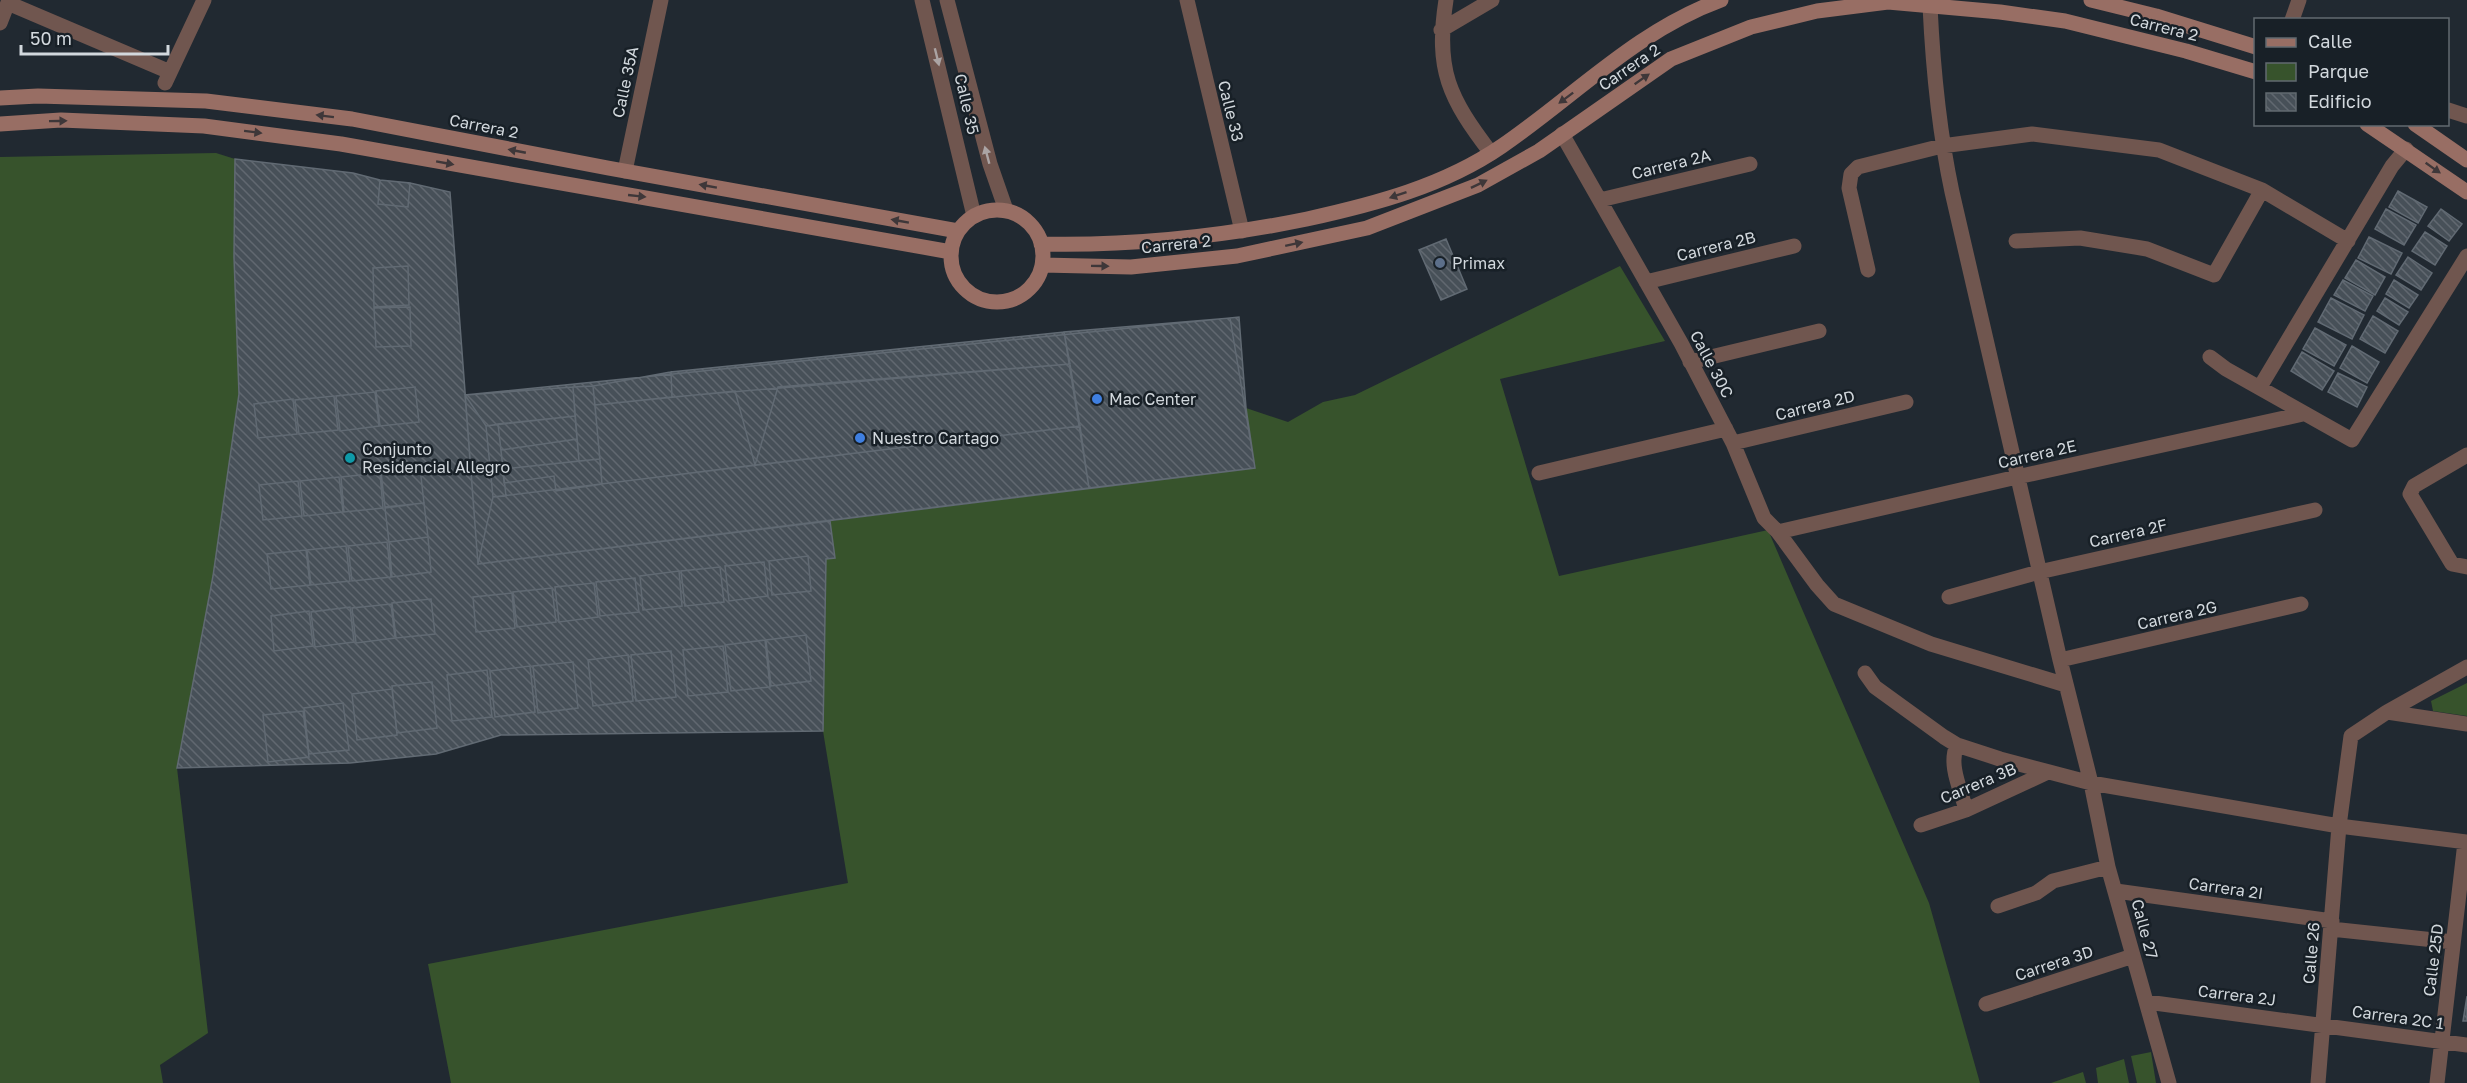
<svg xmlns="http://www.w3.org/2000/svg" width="2467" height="1083" font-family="'Golos Text',sans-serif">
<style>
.green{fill:#37532c}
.building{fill:url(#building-back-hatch);stroke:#616a73;stroke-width:1.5}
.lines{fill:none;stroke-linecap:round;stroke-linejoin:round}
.street{stroke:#70564f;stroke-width:15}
.secondary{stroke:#986e64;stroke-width:15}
.oneway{fill:#aba4a4}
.oneway2{fill:#3e3739}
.service-dot{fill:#5c6f8a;stroke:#182027;stroke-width:2}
.shop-dot{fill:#3f7fe0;stroke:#182027;stroke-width:2}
.culture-dot{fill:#0f9aa8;stroke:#182027;stroke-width:2}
.labels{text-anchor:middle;stroke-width:5;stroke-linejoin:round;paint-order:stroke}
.street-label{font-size:16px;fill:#d2d8dd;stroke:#182027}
.poi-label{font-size:16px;fill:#d2d8dd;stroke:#182027;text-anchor:start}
</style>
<defs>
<pattern id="building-back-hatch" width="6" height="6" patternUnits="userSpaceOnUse" patternTransform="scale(1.5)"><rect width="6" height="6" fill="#475058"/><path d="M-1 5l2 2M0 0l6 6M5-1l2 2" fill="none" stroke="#616870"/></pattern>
</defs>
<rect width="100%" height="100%" fill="#212931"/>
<!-- green -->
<path class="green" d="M216,153L235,159L234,257L239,394L213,576L177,768L208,1033L160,1065L163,1083H0V157Z
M1620,266L1665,341L1500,379L1559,576L1768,530L1929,903L1980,1083H451L428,964L848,883L823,731L826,559L835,558L830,521L1255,468L1246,408L1288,422L1323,402L1355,395Z
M2467,683V716L2433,711L2431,701Z
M2151,1052L2156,1083H2137L2131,1056Z
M2124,1059L2129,1083H2098L2096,1068Z
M2083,1072L2086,1083H2051Z"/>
<!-- building -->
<path class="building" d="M235,159L353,173L380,180L410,183L450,192L478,564L830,521L835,558L826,559L823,731L501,735L436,754L350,763L177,768L213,576L239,394L234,257Z
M380,180L410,183L408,207L378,204Z
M2398,191L2427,207L2418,223L2389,207Z
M2386,209L2416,225L2404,245L2375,229Z
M2441,209L2462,224L2449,241L2428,226Z
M2425,232L2447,246L2435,265L2412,251Z
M2369,237L2402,253L2391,274L2358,258Z
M1446,239L1467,289L1441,300L1419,250Z
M2408,257L2432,273L2421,290L2396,275Z
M2356,260L2385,277L2375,295L2345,278Z
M408,266L409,305L374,307L373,268Z
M2343,280L2373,296L2365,311L2334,295Z
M2394,280L2418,295L2409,308L2386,294Z
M2331,298L2364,315L2352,339L2318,322Z
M2385,298L2408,312L2399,325L2377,311Z
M410,307L411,346L376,347L374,308Z
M2373,316L2398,331L2385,353L2360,339Z
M1239,317L1246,408L1255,468L478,564L465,395Z
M1230,318L1255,468L1089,488L1064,332Z
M2315,328L2346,345L2334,366L2303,349Z
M1064,332L1070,364L672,397L671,372Z
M2352,346L2379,362L2367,383L2340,368Z
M2302,352L2334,371L2322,390L2291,371Z
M1070,364L1080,426L755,465L778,387Z
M671,372L672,397L595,405L593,386Z
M2338,373L2367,387L2357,407L2328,392Z
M593,386L600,459L579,461L573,387Z
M415,387L419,422L380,426L376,391Z
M573,387L575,416L486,426L465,395Z
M735,391L755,465L602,484L595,405Z
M375,392L379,426L340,431L336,396Z
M334,396L338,430L299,434L295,400Z
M293,399L297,434L258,438L254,404Z
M575,416L577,439L501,450L498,424Z
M498,424L506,496L493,497L486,426Z
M1080,426L1089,488L478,564L493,497Z
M577,439L579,461L503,469L501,450Z
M600,459L602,484L556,491L554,476L504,483L503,469Z
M420,468L424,503L385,507L381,472Z
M380,473L383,508L344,512L341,477Z
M339,477L343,512L304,516L300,481Z
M298,481L302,516L263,520L259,485Z
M424,503L428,537L389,542L385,508Z
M428,537L431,572L392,577L389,542Z
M387,542L391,577L352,581L348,546Z
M346,546L350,581L311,585L307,550Z
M306,550L310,585L271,589L267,554Z
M808,556L811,591L772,595L769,561Z
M764,562L768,596L729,601L725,566Z
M720,567L724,602L685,606L681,571Z
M679,571L682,606L643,610L640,576Z
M635,578L639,612L600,616L596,582Z
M594,583L598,617L559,622L555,587Z
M552,588L556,622L517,627L513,592Z
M512,593L515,628L476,632L473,597Z
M431,599L435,634L396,638L392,603Z
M391,604L395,638L356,643L352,608Z
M350,607L354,642L315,647L311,612Z
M309,611L313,646L274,651L271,616Z
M806,635L811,681L771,686L766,640Z
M765,640L770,687L731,691L725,645Z
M723,646L728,692L688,696L683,650Z
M671,651L676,697L636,701L631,655Z
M628,655L633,701L593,706L588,660Z
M573,662L578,708L538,713L533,666Z
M530,666L535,712L495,717L490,671Z
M487,670L492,717L452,721L447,675Z
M432,682L437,728L397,733L392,686Z
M392,689L397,735L357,740L352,694Z
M343,703L349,750L309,754L304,708Z
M303,711L309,757L268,762L263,715Z
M2467,996V1021H2463Z"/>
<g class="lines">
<!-- street -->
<path class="street" d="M922,0L974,216
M947,0L990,164L1006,210
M1187,0L1242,231
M1446,0C1435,70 1449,98 1491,153
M8,3L170,72
M1930,6C1933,69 1939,131 1952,192L2060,660L2091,783L2108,867L2169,1083
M2292,20L2299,0
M0,23L9,0
M1441,30L1492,0
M165,83L204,0
M2448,110L2467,116
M1562,134L1681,343L1733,443L1764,518L1778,532L1817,585L1834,604L1931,644L2066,685
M625,171L661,0
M1600,200L1750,164
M2016,241L2080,238L2147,249L2214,275L2262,190
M1868,270L1849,188L1851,174L1858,167L1942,146L2032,134L2159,150L2262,190L2348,241
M1646,282L1794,246
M2210,357L2226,369L2352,440L2467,256
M1690,362L1819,331
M2260,387L2392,166L2406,149
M1733,443L1906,402
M2467,455L2414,486L2410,494L2452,564L2467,567
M1539,473L1726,429
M1778,532L2017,477L2303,414
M1949,597L2039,572L2315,510
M2060,660L2301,604
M2467,667L2387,712L2351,736L2339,826L2467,842
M1865,673L1875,687L1944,737L1957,745L2000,759L2091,783L2339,826L2318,1083
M2387,712L2467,724
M1957,745C1948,765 1961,790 1966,810
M1921,825L1966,810L2048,772
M2116,891L2332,921
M1998,906L2036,893L2053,881L2108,867
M2331,929L2453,942
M2147,1002L2467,1045
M1986,1004L2133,956
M2437,1083L2465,842"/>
<!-- secondary -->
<path class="secondary" d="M2091,0L2156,16L2256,47
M0,98L38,96L206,101L352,119L608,168L958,231
M0,124L61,120L204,126L341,144L951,252
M2367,124L2467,192
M2415,124L2467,160
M951 256a46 46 0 1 1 92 0a46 46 0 1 1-92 0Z
M1041,244C1131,246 1219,237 1307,219C1375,204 1444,186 1502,146C1575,96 1636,31 1721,0
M1042,265L1131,267L1237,256L1367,228L1478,185L1539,151L1671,59L1751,27L1817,11L1888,2L2000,12L2065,21L2186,51L2256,72"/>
</g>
<!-- one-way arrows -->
<defs><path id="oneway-solid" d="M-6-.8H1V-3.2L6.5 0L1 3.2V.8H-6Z" transform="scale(1.5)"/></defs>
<g class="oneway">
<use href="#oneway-solid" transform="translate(937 57) rotate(76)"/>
<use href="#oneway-solid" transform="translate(987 155) rotate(-105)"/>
</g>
<g class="oneway2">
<use href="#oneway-solid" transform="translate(1642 79) rotate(-35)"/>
<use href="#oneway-solid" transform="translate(1566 98) rotate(143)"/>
<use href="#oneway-solid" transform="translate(325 116) rotate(-173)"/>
<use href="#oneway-solid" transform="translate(58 121) rotate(-1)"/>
<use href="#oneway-solid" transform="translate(253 132) rotate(7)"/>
<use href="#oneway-solid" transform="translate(517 151) rotate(-169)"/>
<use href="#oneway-solid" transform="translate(445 163) rotate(10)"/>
<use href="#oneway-solid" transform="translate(2433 168) rotate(35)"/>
<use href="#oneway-solid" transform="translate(1479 184) rotate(-26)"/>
<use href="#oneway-solid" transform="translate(708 186) rotate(-170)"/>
<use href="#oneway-solid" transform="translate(1398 195) rotate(161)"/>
<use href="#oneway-solid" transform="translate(637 196) rotate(6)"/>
<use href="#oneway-solid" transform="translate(900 221) rotate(-170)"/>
<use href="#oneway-solid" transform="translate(1294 244) rotate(-12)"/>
<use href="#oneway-solid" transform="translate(1100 266) rotate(1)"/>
</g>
<!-- markers -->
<circle class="service-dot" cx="1440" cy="263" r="6"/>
<g class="shop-dot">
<circle cx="1097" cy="399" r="6"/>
<circle cx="860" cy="438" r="6"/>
</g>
<circle class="culture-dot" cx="350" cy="458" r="6"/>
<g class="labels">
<!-- street labels -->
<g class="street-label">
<text transform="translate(2164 27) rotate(14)" y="6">Carrera 2</text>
<text transform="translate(1629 67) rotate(-34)" y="6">Carrera 2</text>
<text transform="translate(625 82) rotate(-78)" y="6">Calle 35A</text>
<text transform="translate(967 104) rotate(77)" y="6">Calle 35</text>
<text transform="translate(1231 111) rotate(76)" y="6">Calle 33</text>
<text transform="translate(484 126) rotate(11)" y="6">Carrera 2</text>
<text transform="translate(1671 164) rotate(-14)" y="6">Carrera 2A</text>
<text transform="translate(1176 244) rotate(-6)" y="6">Carrera 2</text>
<text transform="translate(1716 246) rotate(-14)" y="6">Carrera 2B</text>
<text transform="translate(1712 364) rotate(62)" y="6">Calle 30C</text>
<text transform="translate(1815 405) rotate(-14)" y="6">Carrera 2D</text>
<text transform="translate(2037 454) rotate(-13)" y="6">Carrera 2E</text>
<text transform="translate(2128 533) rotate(-13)" y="6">Carrera 2F</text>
<text transform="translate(2177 615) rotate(-13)" y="6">Carrera 2G</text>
<text transform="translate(1978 783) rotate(-23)" y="6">Carrera 3B</text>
<text transform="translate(2226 888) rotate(8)" y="6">Carrera 2I</text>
<text transform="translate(2145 929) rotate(75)" y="6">Calle 27</text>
<text transform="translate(2311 953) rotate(-85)" y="6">Calle 26</text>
<text transform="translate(2433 960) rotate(-83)" y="6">Calle 25D</text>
<text transform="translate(2054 963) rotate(-18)" y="6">Carrera 3D</text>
<text transform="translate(2237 995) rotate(7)" y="6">Carrera 2J</text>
<text transform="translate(2398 1017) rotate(8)" y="6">Carrera 2C 1</text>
</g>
<!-- poi labels -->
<g class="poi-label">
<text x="1452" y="269">Primax</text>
<text x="1109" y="405">Mac Center</text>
<text x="872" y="444">Nuestro Cartago</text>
<text x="362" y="455">Conjunto<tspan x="362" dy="18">Residencial Allegro</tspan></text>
</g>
</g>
<!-- legend -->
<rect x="2254" y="18" width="195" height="108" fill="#182027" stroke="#626a70" stroke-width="1.5"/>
<rect x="2266" y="38" width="30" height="9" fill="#986e64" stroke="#626a70" stroke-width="1.5"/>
<text x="2308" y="48" font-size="18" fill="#d2d8dd">Calle</text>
<rect x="2266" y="63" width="30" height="18" fill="#37532c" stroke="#626a70" stroke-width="1.5"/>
<text x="2308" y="78" font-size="18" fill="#d2d8dd">Parque</text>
<rect x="2266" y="93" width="30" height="18" fill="url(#building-back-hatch)" stroke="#626a70" stroke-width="1.5"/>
<text x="2308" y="108" font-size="18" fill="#d2d8dd">Edificio</text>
<!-- scale -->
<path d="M21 45v9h147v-9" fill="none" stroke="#d2d8dd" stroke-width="3"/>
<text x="30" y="45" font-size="18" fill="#d2d8dd" stroke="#182027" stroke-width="4.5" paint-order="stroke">50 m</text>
</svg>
